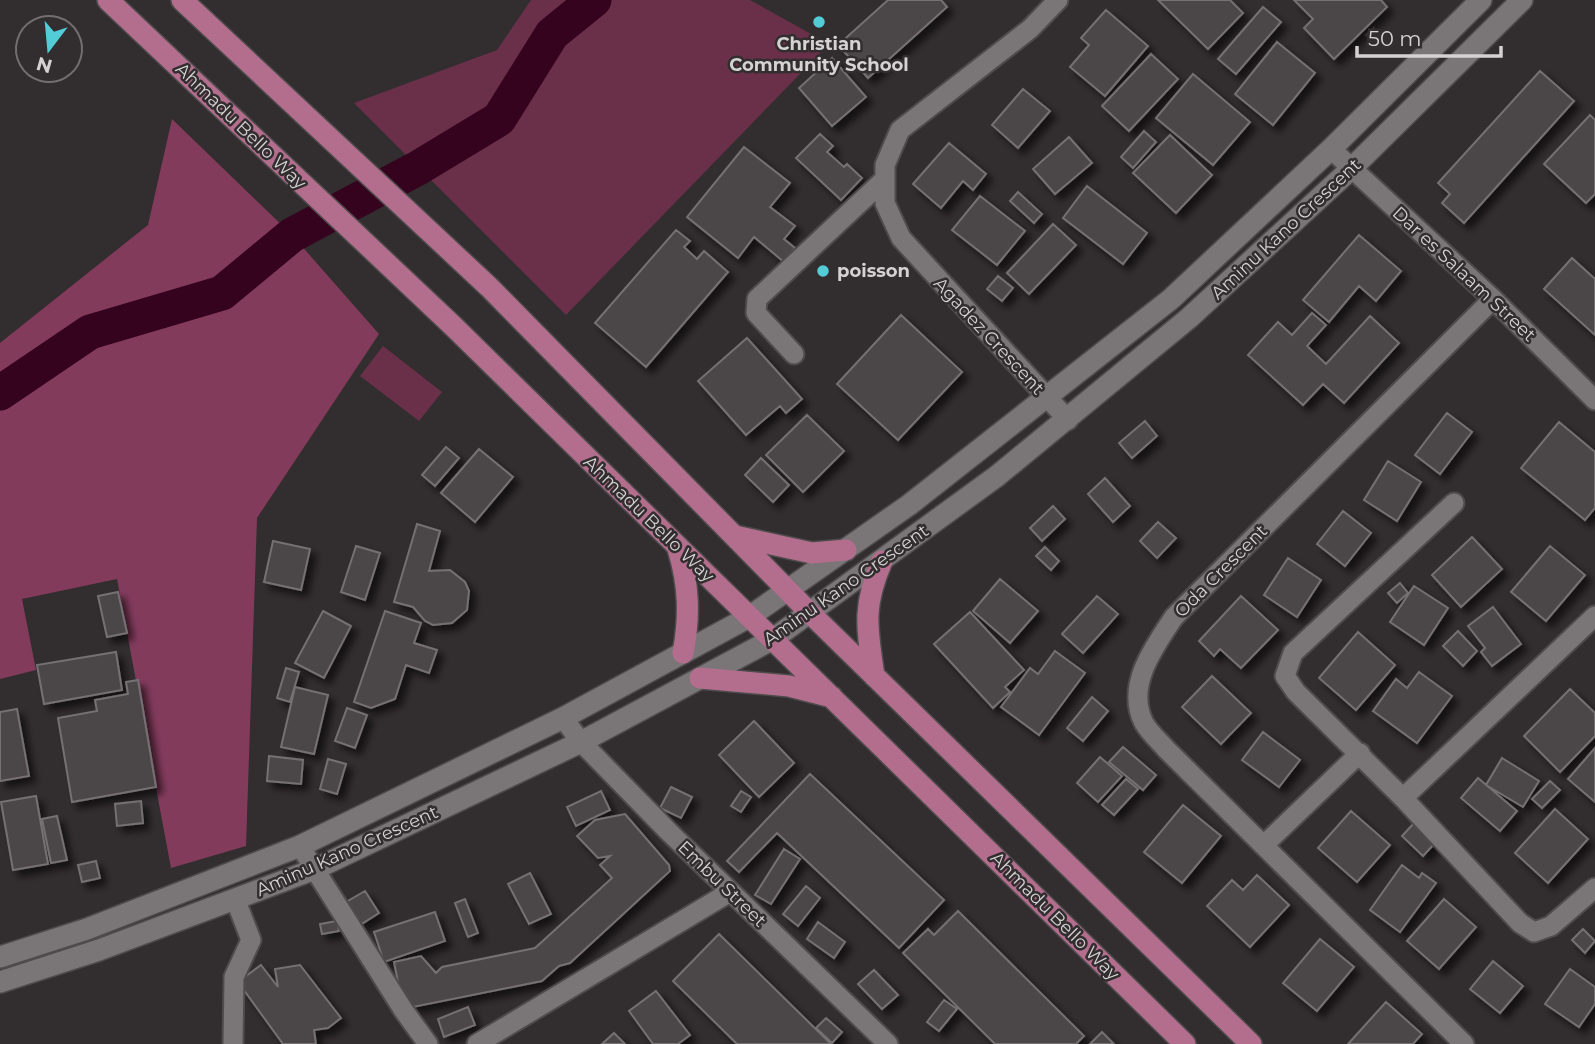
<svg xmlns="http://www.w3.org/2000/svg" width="1595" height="1044" font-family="Montserrat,sans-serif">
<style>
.green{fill:#6a304a}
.forest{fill:#833b5c}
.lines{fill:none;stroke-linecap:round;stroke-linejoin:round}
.river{stroke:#36031e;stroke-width:35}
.building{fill:#4b4748;stroke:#757072;stroke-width:2;filter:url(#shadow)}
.street-casing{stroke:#4e4b4c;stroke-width:23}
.secondary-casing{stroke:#4e4b4c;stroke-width:24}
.primary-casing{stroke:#4e4b4c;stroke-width:24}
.street{stroke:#7a7577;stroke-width:19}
.secondary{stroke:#7a7577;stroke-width:21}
.primary{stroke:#b36e8d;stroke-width:21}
.poi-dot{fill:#52ccd6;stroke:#322d2f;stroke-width:2.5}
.labels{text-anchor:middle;stroke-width:5;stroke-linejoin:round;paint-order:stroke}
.poi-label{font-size:18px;font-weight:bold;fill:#d5d2d3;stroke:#322d2f}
.street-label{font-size:18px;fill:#d5d2d3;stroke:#322d2f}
</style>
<defs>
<filter id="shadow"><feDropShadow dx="6" dy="6" stdDeviation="3.5" flood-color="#0009"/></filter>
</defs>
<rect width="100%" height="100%" fill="#322d2f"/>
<!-- green -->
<path class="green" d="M531,0H750L829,44L566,315L354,103L497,50Z
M383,346L442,392L419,421L360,376Z"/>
<!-- forest -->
<path class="forest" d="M172,119L292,235L379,334L257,518L246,846L171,868L117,579L22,599L36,670L0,679V343L148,225Z"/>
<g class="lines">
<!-- river -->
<path class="river" d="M0,393L90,332L222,293L292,235L418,168L499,119L552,34L594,0"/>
</g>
<!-- building -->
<path class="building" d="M888,0H941L947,7L868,78L838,45Z
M1158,0H1230L1243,13L1208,49Z
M1294,0H1381L1387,7L1334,59L1304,28L1313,19Z
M1263,7L1281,22L1236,74L1218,59Z
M1106,10L1148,46L1105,96L1070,67L1089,45L1081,38Z
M1277,42L1315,73L1273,125L1235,94Z
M1151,54L1178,79L1129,131L1102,106Z
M832,58L866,97L832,126L799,88Z
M1540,71L1574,101L1464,223L1442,203L1450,194L1438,183Z
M1193,74L1250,122L1213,165L1156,118Z
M1023,89L1050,111L1018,148L992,125Z
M1590,115L1595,120V194L1586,203L1544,164Z
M1144,131L1156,142L1133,168L1121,157Z
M820,134L833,146L827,152L844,167L847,164L862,178L841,200L796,158Z
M1170,135L1212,175L1176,213L1133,173Z
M1069,137L1092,163L1055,194L1033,169Z
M949,143L986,174L973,190L963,181L941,208L913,184Z
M744,147L790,183L770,207L795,226L784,239L795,248L784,262L754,237L738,258L687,217Z
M1087,186L1147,233L1123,264L1063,218Z
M1018,192L1042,214L1034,223L1010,201Z
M980,196L1025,231L997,265L952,230Z
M1053,224L1076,245L1029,294L1007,273Z
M676,230L690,241L684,247L697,259L704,251L728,272L646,367L595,323Z
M1359,235L1401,271L1376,301L1359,286L1329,322L1303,300Z
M1572,258L1595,279V335L1544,289Z
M998,276L1013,288L1002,301L987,289Z
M1312,313L1326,325L1307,346L1326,364L1370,316L1399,343L1344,403L1323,384L1303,405L1248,355L1278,322L1292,335Z
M901,315L962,372L898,440L837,384Z
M747,338L802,399L786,413L780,406L746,435L698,381Z
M1447,413L1472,432L1440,474L1415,455Z
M807,415L844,451L803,492L766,455Z
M1145,421L1157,436L1132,458L1119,443Z
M1559,422L1595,452V508L1585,520L1521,468Z
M446,447L459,458L435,486L422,475Z
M479,449L513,477L475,522L441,493Z
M761,458L789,485L773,502L745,475Z
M1388,461L1421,482L1397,521L1364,500Z
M1105,478L1130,506L1113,522L1088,494Z
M1053,506L1065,519L1042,541L1030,528Z
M1343,511L1371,533L1345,566L1317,544Z
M1158,522L1176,538L1157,558L1140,541Z
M417,524L440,531L429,571L450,570L465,582L469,591L467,610L452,623L433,625L425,621L413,607L394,602Z
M1472,537L1502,569L1461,607L1432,575Z
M273,541L310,549L301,590L264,582Z
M356,546L380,553L365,600L341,592Z
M1550,546L1585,575L1546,621L1511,592Z
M1045,547L1059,561L1051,570L1036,556Z
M1288,558L1321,580L1297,617L1264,595Z
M1000,579L1038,611L1010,643L973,611Z
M1400,583L1408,593L1397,603L1388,593Z
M1414,586L1448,608L1424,645L1390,622Z
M118,592L127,633L107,637L98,596Z
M1097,596L1118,614L1083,653L1062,634Z
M1241,596L1278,630L1241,668L1220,649L1214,656L1199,641Z
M1493,607L1521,644L1492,666L1481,652L1485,648L1468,626Z
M323,611L351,626L324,678L295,663Z
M385,611L421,623L414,643L437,650L429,673L406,665L395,699L371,708L354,702Z
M970,612L1024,670L1005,687L1010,692L993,708L934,644Z
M1458,631L1477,651L1463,666L1443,646Z
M1358,632L1395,665L1356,710L1319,678Z
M1055,651L1085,673L1039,735L1001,707L1030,668L1038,674Z
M116,652L122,690L44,704L37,665Z
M286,668L299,672L290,702L277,698Z
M1419,672L1452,696L1417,743L1373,711L1396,679L1407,688Z
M1212,676L1251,713L1221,744L1182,707Z
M138,680L156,787L72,802L58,718L97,711L95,700L128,694L126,682Z
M295,687L328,695L314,754L281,747Z
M1570,689L1595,713V736L1560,772L1524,736Z
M1092,697L1108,711L1083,741L1067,728Z
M347,708L367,715L355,748L335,741Z
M17,709L29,776L0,781V712Z
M754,721L794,763L759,797L719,755Z
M1263,732L1300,760L1279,787L1242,760Z
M1123,747L1156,775L1143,790L1109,762Z
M1595,748V802L1568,779Z
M269,756L303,760L301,784L267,781Z
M1100,757L1122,776L1098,802L1077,783Z
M1502,758L1539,781L1523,807L1486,785Z
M328,759L346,764L337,794L320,789Z
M810,774L944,900L899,948L777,833L739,872L727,861Z
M1478,778L1517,811L1500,831L1461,798Z
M1126,779L1138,789L1114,815L1102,805Z
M1550,781L1560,790L1542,808L1532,799Z
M671,787L692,797L681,818L660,808Z
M601,791L610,810L576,826L567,807Z
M741,791L751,797L741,812L731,806Z
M36,796L48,864L13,870L1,802Z
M141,801L143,823L117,826L115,804Z
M1183,805L1221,836L1182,883L1144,852Z
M1555,809L1588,839L1548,883L1515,853Z
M1351,811L1390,845L1357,882L1318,848Z
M625,814L669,865L670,871L570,963L559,966L542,981L413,1007L400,992L394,962L421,956L436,973L442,967L535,948L612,878L600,865L610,856L598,858L577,836L595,820Z
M57,816L67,860L51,863L42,819Z
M1415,822L1436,842L1423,856L1402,836Z
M784,849L800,859L771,904L755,895Z
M96,861L100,878L82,882L78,865Z
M1402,865L1419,878L1422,873L1436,883L1400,932L1370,910Z
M530,873L551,914L529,924L508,884Z
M1257,875L1289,905L1250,947L1207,906L1232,880L1243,890Z
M806,886L820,898L798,926L783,914Z
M365,891L379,913L360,925L346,902Z
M465,899L478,933L468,937L455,903Z
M1444,899L1476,927L1439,969L1407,941Z
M958,911L1084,1036L1076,1044H995L903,953L928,929L934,935Z
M435,912L445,941L384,962L374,932Z
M337,921L339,931L322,934L320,924Z
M818,922L845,942L834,958L807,939Z
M1583,929L1595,941L1585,953L1572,940Z
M719,934L831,1044H737L673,981Z
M1320,939L1354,967L1317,1011L1283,983Z
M1493,961L1523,986L1500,1013L1470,989Z
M261,965L278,987L275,969L300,965L341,1018L328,1028L314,1030L316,1044H283L238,982Z
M1570,969L1595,987V1004L1579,1027L1545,1004Z
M874,970L898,995L882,1009L858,984Z
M656,991L690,1035L678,1044H653L629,1011Z
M944,1000L957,1009L939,1031L927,1022Z
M1386,1002L1422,1034L1413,1044H1348Z
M468,1007L475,1025L444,1037L438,1019Z
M826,1018L842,1032L832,1043L816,1028Z
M1102,1032L1114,1044H1090Z
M614,1033L625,1044H602Z"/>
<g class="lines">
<defs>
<path id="street" d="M1058,0L1030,29L900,130L885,165V203L901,238L1068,420
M1331,149L1493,299L1595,400
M794,354L756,313L757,299L885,179
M1454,503L1293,653L1285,676L1296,692L1403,798L1520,923L1534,932L1551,926L1595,888
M563,718L581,742L669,832L888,1044
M1403,798L1595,616
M1265,844L1360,753
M300,846L404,1011L428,1044
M233,1044L234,977L251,940L236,901
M477,1044L730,892
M1464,1044L1166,749C1159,741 1149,732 1144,723C1125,686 1154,647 1174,617L1493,299"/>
<path id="secondary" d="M0,957L87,929L300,846L563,718L749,617L909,505L1171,299L1331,149L1481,0
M0,982L99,950L315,869L581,742L773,639L997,476L1189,318L1352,168L1522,0"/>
<path id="primary" d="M108,0L452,325L1185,1044
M182,0L489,287L810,613L1251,1044
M735,536L812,553L846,550
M678,549C689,585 690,616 683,653
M874,676C867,628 862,607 882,561
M700,678L789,686L832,697"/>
</defs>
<!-- street casing -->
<use href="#street" class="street-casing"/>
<!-- secondary casing -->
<use href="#secondary" class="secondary-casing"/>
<!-- primary casing -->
<use href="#primary" class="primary-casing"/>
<!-- street -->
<use href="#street" class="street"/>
<!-- secondary -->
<use href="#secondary" class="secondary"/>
<!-- primary -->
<use href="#primary" class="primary"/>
</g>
<!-- markers -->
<g class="poi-dot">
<circle cx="819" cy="22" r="7"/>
<circle cx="823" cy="271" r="7"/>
</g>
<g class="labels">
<!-- poi labels -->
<g class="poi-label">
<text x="819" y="50">Christian<tspan x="819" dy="21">Community School</tspan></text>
<text x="837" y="277" text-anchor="start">poisson</text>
</g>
<!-- street labels -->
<g class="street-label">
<text transform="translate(241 126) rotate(44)" y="6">Ahmadu Bello Way</text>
<text transform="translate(1286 229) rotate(-43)" y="6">Aminu Kano Crescent</text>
<text transform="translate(1464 274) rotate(43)" y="6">Dar es Salaam Street</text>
<text transform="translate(989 336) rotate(47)" y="6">Agadez Crescent</text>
<text transform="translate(649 519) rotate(44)" y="6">Ahmadu Bello Way</text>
<text transform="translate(1221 571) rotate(-45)" y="6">Oda Crescent</text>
<text transform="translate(846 585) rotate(-35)" y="6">Aminu Kano Crescent</text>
<text transform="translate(347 851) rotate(-24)" y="6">Aminu Kano Crescent</text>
<text transform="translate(722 884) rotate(44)" y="6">Embu Street</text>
<text transform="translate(1055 916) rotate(45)" y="6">Ahmadu Bello Way</text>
</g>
</g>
<!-- north arrow -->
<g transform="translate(49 49) rotate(196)"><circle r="33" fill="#322d2f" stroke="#736f71" stroke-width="2"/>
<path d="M0-5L12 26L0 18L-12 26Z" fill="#52ccd6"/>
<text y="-10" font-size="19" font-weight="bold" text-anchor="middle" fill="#d5d2d3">N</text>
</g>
<!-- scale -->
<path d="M1357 46v10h144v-10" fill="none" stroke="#d5d2d3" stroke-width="3.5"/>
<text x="1368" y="46" font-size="21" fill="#d5d2d3" stroke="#322d2f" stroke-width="5" paint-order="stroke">50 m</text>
</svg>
